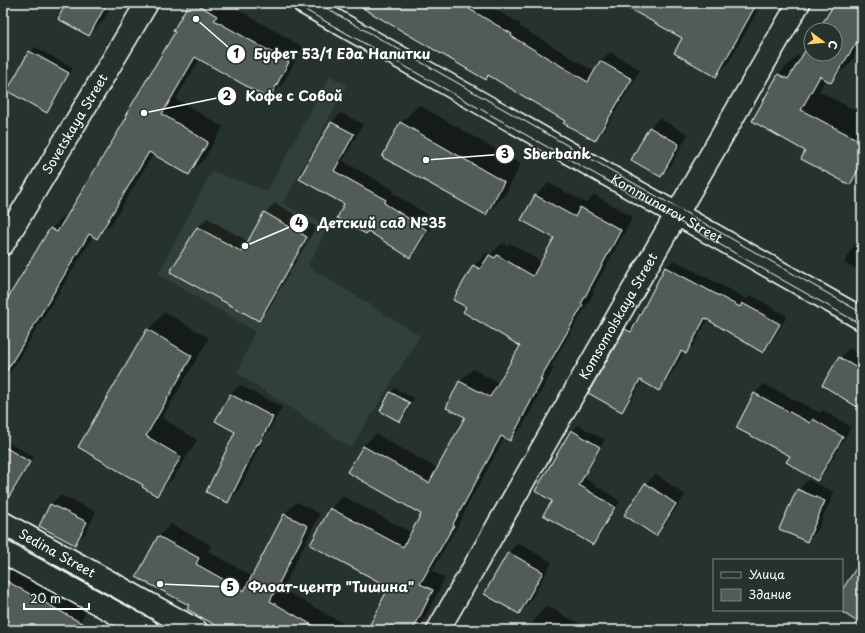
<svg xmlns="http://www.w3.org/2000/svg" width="865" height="633" font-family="'Playpen Sans',sans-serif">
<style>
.built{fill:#333f3a}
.shadow{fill:#0007}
.building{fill:#515c57;stroke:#fff}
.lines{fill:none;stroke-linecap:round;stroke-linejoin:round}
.street-casing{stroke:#fff;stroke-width:25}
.secondary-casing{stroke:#fff;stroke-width:25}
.street{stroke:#26332d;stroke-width:22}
.secondary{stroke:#26332d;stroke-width:22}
.tram{stroke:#fff;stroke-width:1}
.labels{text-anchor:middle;stroke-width:3.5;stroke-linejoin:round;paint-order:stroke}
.street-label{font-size:13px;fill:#fff;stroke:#26332d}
.leader{fill:none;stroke:#fff;stroke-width:1.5}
.callout-dot{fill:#fff;stroke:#26332d;stroke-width:1.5}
.mark-label{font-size:12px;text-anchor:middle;font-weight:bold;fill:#111}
.callout-label{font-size:14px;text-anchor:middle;font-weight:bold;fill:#fff;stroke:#26332d;stroke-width:3.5;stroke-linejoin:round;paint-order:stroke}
</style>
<rect width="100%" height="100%" fill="#26332d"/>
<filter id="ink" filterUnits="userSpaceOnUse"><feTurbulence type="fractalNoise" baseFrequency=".025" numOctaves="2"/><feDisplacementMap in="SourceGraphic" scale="8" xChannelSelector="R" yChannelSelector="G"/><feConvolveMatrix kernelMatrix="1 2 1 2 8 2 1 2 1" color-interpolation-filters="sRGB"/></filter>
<g filter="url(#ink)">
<!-- built -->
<path class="built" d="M330,76L347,85L283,204L328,226L308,266L420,336L351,448L237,373L255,331L158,274L212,171L267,191Z"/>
<!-- shadow -->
<path class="shadow" d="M68,3H113L103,21L89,35Z
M190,3H229L228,4L303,47L283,83L268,98L200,59L176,99L223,127L204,159L189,174L154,153L112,223L97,237L94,235L3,384V308L51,229L66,214L68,215L128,116L176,31Z
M355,3H484L521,24L519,26L595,72L601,61L610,52L640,70L604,131L595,140L566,121L490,74L485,78Z
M646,3H762L729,62L716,76L683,37Z
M833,3H862V44L850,63L831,82L826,78L819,91L862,114V172L850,184L807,150L753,120L779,74L798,55L802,58L811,43V54H835V30H819L835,4Z
M35,47L73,68L51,107L47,112L30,52Z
M3,94L9,97L3,109Z
M419,105L521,164L504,196L486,214L401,123Z
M341,113L363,124L343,161L394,190L393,193L436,220L419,247L410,257L346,203L301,179L332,122Z
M659,118L688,134L671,166L661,176L650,128Z
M3,177L7,179L3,186Z
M549,183L586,203L594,195L633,217L592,292L594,293L551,366L554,368L522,427L510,440L505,437L464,512H465L432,571L445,578L419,630H368L390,587L312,544L331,508L343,496L412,533L423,514L349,472L363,446L376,434L438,469L466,417L447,407L460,381L473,369L499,383L521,345L467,307L474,266L486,253L490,255L502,243L507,246L510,243L542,262L555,238L523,220L536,195Z
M275,203L316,227L268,310L259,320L172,272L198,227L207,218L249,242L265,213Z
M862,231V272L844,263Z
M674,260L747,299L751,295L787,316L771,343L763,352L708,319L694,345L686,353L684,352L667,382L659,390L643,380L630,402L622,410L590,393L626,329L634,321L637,323L666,268Z
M165,312L209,338L162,418L197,440L174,477L157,494L144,486L148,330Z
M849,348L862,356V409L840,358Z
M764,384L820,413L823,410L851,427L826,470L816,480L791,456L755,393Z
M240,385L282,407L268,433L265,436L238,492L228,501L237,431L230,394Z
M395,388L414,398L405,416L400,420L390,393Z
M578,425L605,440L584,478L620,501L599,538L593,544L553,500L572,431Z
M3,439L34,457L11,495L7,499L3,497Z
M656,474L685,495L665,525L655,534L646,484Z
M808,480L834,492L817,531L807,541L781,529L798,490Z
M60,495L96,512L85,534L75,543L40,525L51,504Z
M297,502L320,514L282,589L355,630H226L190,605L158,537L171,524L211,545L208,551L253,577L284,514Z
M518,543L552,562L529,603L519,612L509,552Z
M3,561L88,609L79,623L91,630H8L3,627Z
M547,606L582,625L579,630H529L538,615Z"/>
<!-- building -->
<path class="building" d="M66,3H107L89,36L58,19Z
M189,3H195L217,16L214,20L289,62L269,99L195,57L162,114L208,142L189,175L149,152L97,239L89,234L3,377V306L50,228L57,232L127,117L125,116L175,32L173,31Z
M354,3H459L512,34L511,36L588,82L600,61L632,79L595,141L563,123L565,121L488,75L486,80Z
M619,3H757L716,77L674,53L682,38Z
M835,3H862V34L831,83L820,76L801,110L862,142V163L850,185L801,159L805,151L752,121L778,74L788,79L811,41V54H835V30H818Z
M29,51L69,73L47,113L7,91Z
M331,122L354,134L334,171L386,200L384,203L427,230L410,258L368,231L366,234L337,218L344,204L299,179Z
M400,122L504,182L486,215L382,157Z
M649,127L679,144L661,177L631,160Z
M535,195L575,217L580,207L621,230L581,304L583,305L540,379L542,380L510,441L501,436L453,524L454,525L420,584L433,590L413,630H367L381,604H380L389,587L310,545L330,508L403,547L421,514L347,472L363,446L429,483L465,417L446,408L459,381L490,397L520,346L463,312L466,307L453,300L473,265L480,269L489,255L495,258L497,255L533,276L554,238L521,220Z
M264,212L307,237L259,321L170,272L197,227L242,252Z
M665,267L740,307L742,303L780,324L763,353L705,318L686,354L681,351L659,391L640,380L622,412L588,393L625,329L631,332Z
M147,329L192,356L146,436L181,457L157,496L142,487L143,485L78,447Z
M839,357L862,371V410L822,385Z
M390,392L410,403L400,422L380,411Z
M754,393L810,423L813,419L843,437L817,481L786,462L790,456L736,428Z
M230,394L273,417L259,444H257L228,503L206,492L235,432L215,421Z
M571,430L600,447L579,485L615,507L593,545L543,515L552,501L535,491Z
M3,446L30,462L3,507Z
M645,483L676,504L656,536L624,515Z
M797,489L825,501L807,542L779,529Z
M50,504L87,522L75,545L39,526Z
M284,514L308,526L270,601L321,630H224L187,609L189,605L136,577L158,536L199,558L196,564L244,591Z
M508,552L543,572L519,614L484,594Z
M862,559V625L842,612V590Z
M3,579L94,630H3Z"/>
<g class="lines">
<defs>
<g id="street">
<path id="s1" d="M304,3L862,319"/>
</g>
<g id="secondary">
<path id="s2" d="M3,244L147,3"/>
<path id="s3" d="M3,523L196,630"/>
<path d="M3,552L147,630"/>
<path id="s4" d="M438,630L672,222L799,3"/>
</g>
</defs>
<!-- street casing -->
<use href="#street" class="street-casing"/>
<!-- secondary casing -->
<use href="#secondary" class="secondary-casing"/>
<!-- street -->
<use href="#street" class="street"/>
<!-- secondary -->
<use href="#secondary" class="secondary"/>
<!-- tram -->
<path class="tram" d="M293,3L862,325
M317,3L862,313"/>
</g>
</g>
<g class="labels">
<!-- street labels -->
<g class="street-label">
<text dy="5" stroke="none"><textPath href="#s2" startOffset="140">Sovetskaya Street</textPath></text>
<text dy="5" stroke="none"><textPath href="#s1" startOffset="417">Kommunarov Street</textPath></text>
<text dy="5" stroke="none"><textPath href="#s4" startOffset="362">Komsomolskaya Street</textPath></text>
<text dy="5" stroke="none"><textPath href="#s3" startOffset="62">Sedina Street</textPath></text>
</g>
</g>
<!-- callouts -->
<path class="leader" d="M196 19L236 54M144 113L227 96M426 160L505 154M245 246L299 223M160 584L230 587"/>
<g class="callout-dot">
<circle cx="196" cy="19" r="4"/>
<circle cx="144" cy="113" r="4"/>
<circle cx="426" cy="160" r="4"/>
<circle cx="245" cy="246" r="4"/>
<circle cx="160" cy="584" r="4"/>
<circle cx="236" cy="54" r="10"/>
<circle cx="227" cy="96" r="10"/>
<circle cx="505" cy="154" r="10"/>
<circle cx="299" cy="223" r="10"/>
<circle cx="230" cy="587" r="10"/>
</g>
<g class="mark-label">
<text x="236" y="58">1</text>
<text x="227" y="100">2</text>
<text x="505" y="158">3</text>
<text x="299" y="227">4</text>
<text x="230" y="591">5</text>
</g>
<g class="callout-label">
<text x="342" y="59">Буфет 53/1 Еда Напитки</text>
<text x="294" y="101">Кофе с Совой</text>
<text x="557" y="159">Sberbank</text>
<text x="382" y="228">Детский сад №35</text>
<text x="331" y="592">Флоат-центр "Тишина"</text>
</g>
<!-- margin -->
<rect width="865" height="633" fill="none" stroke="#26332d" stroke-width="16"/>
<rect x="8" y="8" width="849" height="617" fill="none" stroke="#fff" stroke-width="1.5" filter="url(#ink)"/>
<!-- legend -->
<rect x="713" y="559" width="130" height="52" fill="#26332d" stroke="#7d8581"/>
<rect x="721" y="572" width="20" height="6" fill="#26332d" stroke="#7d8581"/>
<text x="749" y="579" font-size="12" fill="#ffffff">Улица</text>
<rect x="721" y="589" width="20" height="12" fill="#515c57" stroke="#7d8581"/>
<text x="749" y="599" font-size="12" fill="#ffffff">Здание</text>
<!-- north arrow -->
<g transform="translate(823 42) rotate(106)"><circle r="19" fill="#26332d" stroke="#7d8581"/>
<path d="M0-3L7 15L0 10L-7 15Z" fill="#ffd166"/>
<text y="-6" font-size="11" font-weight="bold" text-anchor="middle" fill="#ffffff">С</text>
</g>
<!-- scale -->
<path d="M24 603v6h65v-6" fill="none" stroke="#ffffff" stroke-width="2"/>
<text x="30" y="603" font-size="12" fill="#ffffff" stroke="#26332d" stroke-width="3" paint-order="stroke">20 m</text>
</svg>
